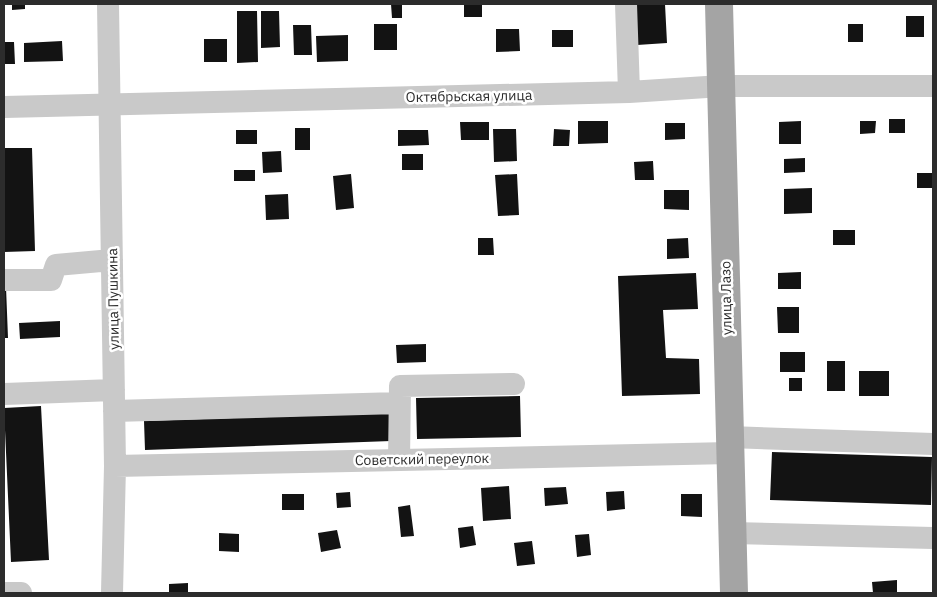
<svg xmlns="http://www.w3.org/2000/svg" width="937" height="597" font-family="'IBM Plex Sans',sans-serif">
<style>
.building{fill:#131313}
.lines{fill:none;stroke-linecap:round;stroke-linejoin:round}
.minor{stroke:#c9c9c9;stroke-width:22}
.major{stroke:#a4a4a4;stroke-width:28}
.labels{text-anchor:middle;stroke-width:5;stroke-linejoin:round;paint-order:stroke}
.street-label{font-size:14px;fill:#2c2c2c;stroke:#fff}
</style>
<rect width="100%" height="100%" fill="#fff"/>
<!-- building -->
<path class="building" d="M12,4H25V9L12,10Z
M391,4H402V18H392Z
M464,4H482V17H464Z
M635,4H665L667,43L637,45Z
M237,11H257L258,62L237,63Z
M261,11H279L280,47L261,48Z
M906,16H924V37H906Z
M374,24H397V50H374Z
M848,24H863V42H848Z
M293,25H311L312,55H294Z
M496,29H519L520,51L496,52Z
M552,30H573V47H552Z
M348,35V61L317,62L316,36Z
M204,39H227V62H204Z
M62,41L63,61L24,62V43Z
M4,42H14L15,64H4Z
M889,119H905V133H889Z
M578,121H608V143L578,144Z
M801,121V144H779V122Z
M860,121H876L875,133L860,134Z
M460,122H489V140H461Z
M665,123H685V139L665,140Z
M295,128H310V150H295Z
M493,129H516L517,161L494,162Z
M554,129L570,130L569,146H553Z
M236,130H257V144H236Z
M398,130H428L429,145L398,146Z
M4,148H32L35,251L4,252Z
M281,151L282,172L263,173L262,152Z
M402,154H423V170H402Z
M805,158V172L784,173V159Z
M653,161L654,180H635L634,162Z
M234,170H255V181H234Z
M917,173H933V188H917Z
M351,174L354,208L336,210L333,176Z
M517,174L519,215L498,216L495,175Z
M812,188V213L784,214V189Z
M664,190H689V210L664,209Z
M288,194L289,219L266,220L265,195Z
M833,230H855V245H833Z
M478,238H493L494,255H478Z
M688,238L689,258L667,259V239Z
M801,272V289H778V273Z
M696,273L698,309L663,310L666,358L699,359L700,394L622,396L618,276Z
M4,287H6L8,338H4Z
M777,307H799V333H778Z
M60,321V337L20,339L19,323Z
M426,344V362L397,363L396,345Z
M780,352H805V372H780Z
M827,361H845V391H827Z
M859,371H889V396H859Z
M789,378H802V391H789Z
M520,396L521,437L417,439L416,398Z
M41,406L49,560L11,562L4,408Z
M390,413L391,441L145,450L144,421Z
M772,452L932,457L931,505L770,500Z
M509,486L511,519L483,521L481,488Z
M566,487L568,504L545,506L544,488Z
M624,491L625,509L607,511L606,492Z
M350,492L351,507L337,508L336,493Z
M282,494H304V510H282Z
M681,494H702V517L681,516Z
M410,505L414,536L401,537L398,507Z
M473,526L476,545L460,548L458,528Z
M337,530L341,548L321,552L318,533Z
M219,533L239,534V552L219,551Z
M589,534L591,555L577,557L575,535Z
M532,541L535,564L517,566L514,543Z
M897,580V593H873L872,582Z
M188,583V593H169V584Z"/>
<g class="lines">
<!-- minor -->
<path class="minor" d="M108,4L115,466L112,593
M626,4L629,92
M4,107L629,92L722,86H933
M4,280H51L56,265L112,260
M4,394L114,390
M114,411L399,403
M729,437L933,444
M399,460L400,386L514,384
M115,466L730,453
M732,533L933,538
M4,593H21"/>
<!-- major -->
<path class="major" d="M719,4L734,593"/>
</g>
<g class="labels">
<!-- street labels -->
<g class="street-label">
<text transform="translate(469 96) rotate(-1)" y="5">Октябрьская улица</text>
<text transform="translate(726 298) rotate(-91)" y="5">улица Лазо</text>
<text transform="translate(113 299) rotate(-91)" y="5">улица Пушкина</text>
<text transform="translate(422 459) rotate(-1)" y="5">Советский переулок</text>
</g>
</g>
<!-- border -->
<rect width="937" height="597" fill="none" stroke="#2c2c2c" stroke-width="10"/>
</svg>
